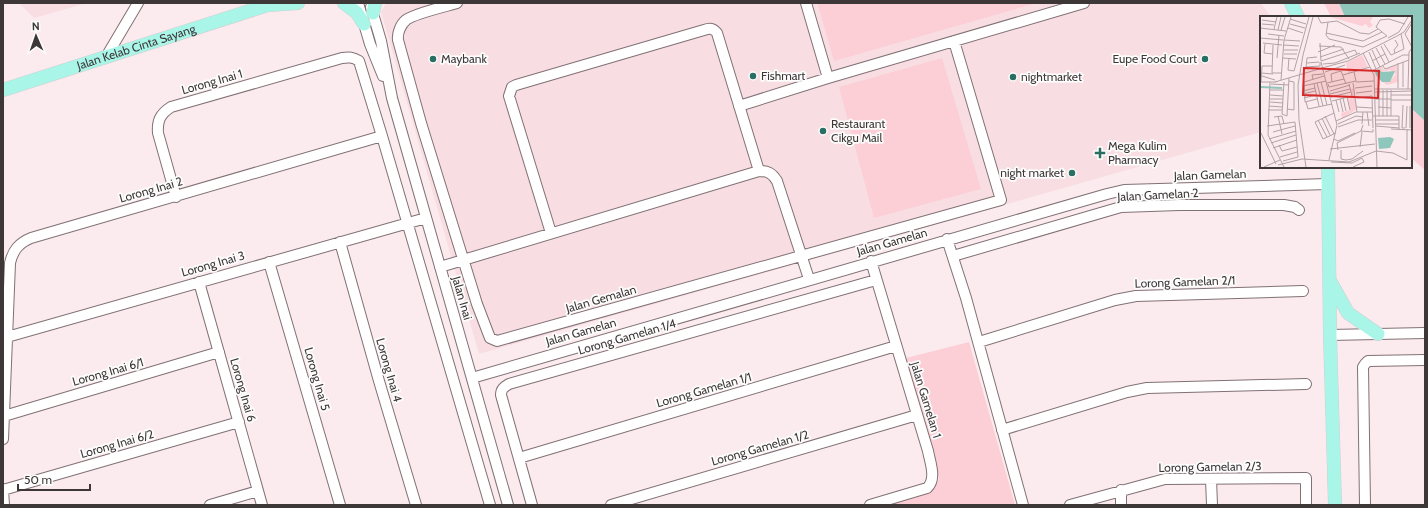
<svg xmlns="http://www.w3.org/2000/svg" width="1428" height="508" font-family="Cabin,sans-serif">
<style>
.built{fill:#f8dee2}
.green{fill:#fcced6}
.water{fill:#8fc7bc}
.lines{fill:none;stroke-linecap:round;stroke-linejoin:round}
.minor-casing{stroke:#807174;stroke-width:12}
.major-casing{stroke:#d1cfcf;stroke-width:14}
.minor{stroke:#fff;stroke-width:10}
.major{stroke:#a9f6e9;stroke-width:13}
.poi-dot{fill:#286e63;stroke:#fdfdfd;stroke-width:1.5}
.labels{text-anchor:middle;stroke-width:3.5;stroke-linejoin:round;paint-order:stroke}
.street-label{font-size:12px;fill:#3e3738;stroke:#fdfdfd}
.poi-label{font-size:12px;fill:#3e3738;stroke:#fdfdfd;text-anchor:start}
.inset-river{fill:none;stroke:#8fc7bc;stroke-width:2}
.inset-road{fill:none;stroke:#b0a3a5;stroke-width:1}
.view{fill:#d62828;fill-opacity:0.15;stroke:#d62828;stroke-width:2}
.inset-edge{fill:none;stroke:#3e3738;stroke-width:2}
</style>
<rect width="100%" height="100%" fill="#fcebee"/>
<!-- built -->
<path class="built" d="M21,3H87L34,18L20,4Z
M386,3H817L834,60L1037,3H1261L1271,17H1261V132L479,354L381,12Z"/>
<!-- green -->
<path class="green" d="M817,3H1037L834,61Z
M1324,3H1339L1345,17H1331Z
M942,58L981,189L874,218L839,87Z
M1411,108L1425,121V170L1411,158Z
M969,342L1015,505H888L930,493L939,479L906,358Z"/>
<!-- water -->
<path class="water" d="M1339,3H1425V121L1411,108V17H1345Z"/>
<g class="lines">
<defs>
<path id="minor" d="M358,3L370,44L383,76
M457,3C447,6 413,14 406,20C401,24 397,33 398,40L421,123L477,304L490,338L497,341L1001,200L954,41
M806,3L828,78
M371,7L381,41L392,98L508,505
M106,57L138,3
M739,106L828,78L1084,3
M176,197L158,133C157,121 160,114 171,107L342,58C349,57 353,57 359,61L382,136L490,505
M551,233L509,96L512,87L516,85L704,30C710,28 713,28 717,33L759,171
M947,239L966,298L1023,505
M340,242L379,381L416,505
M953,256L1121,207L1179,205H1284L1295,207L1299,210
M269,262L340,505
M440,267L759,171C768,171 772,173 777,181L809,279
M199,282L262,505
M1330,335L1425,333
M7,337L426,218
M979,342L1115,300L1136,296L1303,291
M472,378L1107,194L1124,190L1328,184
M4,416L219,352
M1002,430L1127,392L1147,388L1306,384
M3,439L10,263C13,250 19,243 31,238L382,136
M519,458L896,346
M1211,479L1212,505
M3,489L4,505
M3,490L239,422
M1121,490V505
M210,505L258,491
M532,505L501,395C501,389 504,387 509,384L876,280
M611,505L917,415
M870,505L927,488C937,479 930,462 928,451L871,261
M1070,505L1165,479L1306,478V505
M1365,505L1363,367L1365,364L1368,361L1425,360"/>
<g id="major">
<path d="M344,3L357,13L364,24"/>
<path d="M1291,3L1298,17"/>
<path d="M269,5L298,3"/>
<path d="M373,13L375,3"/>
<path id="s1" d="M3,90L274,3"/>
<path d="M1328,167L1330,335L1335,505"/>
<path d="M1330,281L1348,313L1378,334"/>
</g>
</defs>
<!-- minor casing -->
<use href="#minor" class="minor-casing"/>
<!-- major casing -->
<use href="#major" class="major-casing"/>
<!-- minor -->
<use href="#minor" class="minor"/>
<!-- major -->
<use href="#major" class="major"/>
</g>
<!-- markers -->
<g class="poi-dot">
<circle cx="433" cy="59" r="4"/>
<circle cx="1205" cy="59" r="4"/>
<circle cx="753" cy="76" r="4"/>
<circle cx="1013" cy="77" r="4"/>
<circle cx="823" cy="131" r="4"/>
<path d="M1098 147h4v4h4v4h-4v4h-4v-4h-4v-4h4z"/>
<circle cx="1072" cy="173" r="4"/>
</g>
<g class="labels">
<!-- street labels -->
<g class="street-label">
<text dy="4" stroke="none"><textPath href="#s1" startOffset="140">Jalan Kelab Cinta Sayang</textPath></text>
<text transform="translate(212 82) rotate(-16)" y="4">Lorong Inai 1</text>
<text transform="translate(1210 175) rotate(-2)" y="4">Jalan Gamelan</text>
<text transform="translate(151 190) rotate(-16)" y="4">Lorong Inai 2</text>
<text transform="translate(1158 195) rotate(-3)" y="4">Jalan Gamelan 2</text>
<text transform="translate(892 242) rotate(-16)" y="4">Jalan Gamelan</text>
<text transform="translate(213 264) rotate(-16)" y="4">Lorong Inai 3</text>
<text transform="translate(1185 282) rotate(-2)" y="4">Lorong Gamelan 2/1</text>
<text transform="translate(462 298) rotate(74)" y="4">Jalan Inai</text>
<text transform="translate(601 299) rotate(-16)" y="4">Jalan Gemalan</text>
<text transform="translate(581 332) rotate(-16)" y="4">Jalan Gamelan</text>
<text transform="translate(627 337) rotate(-16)" y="4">Lorong Gamelan 1/4</text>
<text transform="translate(389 370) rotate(74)" y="4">Lorong Inai 4</text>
<text transform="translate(108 372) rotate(-16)" y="4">Lorong Inai 6/1</text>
<text transform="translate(317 379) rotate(74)" y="4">Lorong Inai 5</text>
<text transform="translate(243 390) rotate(74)" y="4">Lorong Inai 6</text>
<text transform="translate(704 390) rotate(-16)" y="4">Lorong Gamelan 1/1</text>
<text transform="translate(926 400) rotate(73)" y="4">Jalan Gamelan 1</text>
<text transform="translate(117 444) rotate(-16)" y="4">Lorong Inai 6/2</text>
<text transform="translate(760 448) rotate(-16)" y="4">Lorong Gamelan 1/2</text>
<text transform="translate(1210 467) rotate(-1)" y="4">Lorong Gamelan 2/3</text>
</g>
<!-- poi labels -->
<g class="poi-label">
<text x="441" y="63">Maybank</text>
<text x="1197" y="63" text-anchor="end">Eupe Food Court</text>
<text x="761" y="80">Fishmart</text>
<text x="1021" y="81">nightmarket</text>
<text x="831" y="128">Restaurant<tspan x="831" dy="14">Cikgu Mail</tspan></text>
<text x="1108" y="150">Mega Kulim<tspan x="1108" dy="14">Pharmacy</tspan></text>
<text x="1064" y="177" text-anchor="end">night market</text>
</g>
</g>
<!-- overview -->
<g transform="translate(1260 16)">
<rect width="152" height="152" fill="#fcebee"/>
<path d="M70,1H113L110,6L113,9L109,12L106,8L102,10ZM102,39L108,51L88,57L86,47ZM137,48L138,66L127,69L118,63L113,54L122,50L124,54ZM119,53L122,56L130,54L136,58L131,64L122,66L116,59ZM94,72L97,93L82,103L81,97L90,94L88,82L92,80L91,73Z" fill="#fcced6" fill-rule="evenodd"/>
<path d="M119,53L122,56L135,55L130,66H122L116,59L115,55ZM130,121L134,123L130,132L119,133L118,122Z" fill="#8fc7bc"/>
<path class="inset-river" d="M0,71L22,72"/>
<path class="inset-road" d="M58,1L61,7L77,5L100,17L109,18L118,13M30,3L46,8M2,4L16,6M68,6L66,19L69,23L103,31L127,20M152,7L145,18L152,31M2,8L14,9M30,8L45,12M0,12L26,15M28,12L43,17M14,13L17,1M18,14L21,1M21,14L25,1M66,17L103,25L122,16M8,18L24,20M127,20L116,11L120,4L129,3L145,8M0,22L23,24M128,22L139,16L148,1M24,24L40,25M3,27L22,29M60,27L61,45M5,28L4,37L13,38M124,28L131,39L144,33L141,18M13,29L12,57H22M23,29L39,30M59,30L81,31L89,43M121,30L129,46M116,32L125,48M24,34H38M112,34L120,51M58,36L75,29M109,36L116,53M103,37L114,59L117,151M135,37L134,34L138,29L135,24M24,38H37M57,41L47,42L46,51L60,50V46M60,41L84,33M17,42L19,19M23,42L36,43M29,42L28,54L34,55L49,1M61,45L95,34L97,38M112,45L125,38M61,46L77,109L69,144M47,47L59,46M138,47V72M63,48L75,47L100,37M123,50L125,53L149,44M58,53L88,45L137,20L144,16L152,4M112,55L143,39H149M65,56L85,49M1,57L13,58M83,59L110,51M2,60L15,64M53,63L52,59L63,58M21,64L24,24L31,1M0,66H16M1,66L2,50H12M10,66L8,119L24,151M15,66L59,53M24,66L22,98L27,100L29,62M61,66L67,89M72,66L71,58L81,55L86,68M96,66L114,65M57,67L63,90M67,67L84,63M93,67L97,96M11,68L29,69M54,68L59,90M68,68L69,71L96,65L94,56M43,70L66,65M143,71V46M95,72L112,70M115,73H152M148,73L149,36L152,32M9,74H23M43,75L55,72M70,75L90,69M115,76L152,75M96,77L112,75M43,78L55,75M70,78L90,73M10,79L23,80M131,79H152M71,81L91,76M87,81L90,94M44,82L56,79M83,82L86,95M97,82L112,80L113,112M10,83H23M57,83L45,86L44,66L64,60M80,83L83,96M115,83H131M76,84L79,96M131,84H152M72,85L92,80L89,68M10,86L23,87M46,86L48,93L72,88M143,89L142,112H145M9,90L22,91M97,91L112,92M118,91L131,92M27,93L34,94V66L29,65M8,94H22M107,96L109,110M74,97L55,106L63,123L76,117M18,100L22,118M65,100L74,118M113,100H139V113M119,100V74M123,100V74M127,100V74M131,100V74M14,101L22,100L24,108M62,102L70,119M58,104L67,121M115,104H139M76,105L96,96H113M78,108L96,100L103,101M102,108L103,96M115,108H139M7,110L35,106L38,141L23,145M116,110L139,112M78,111L98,104H112M146,112L147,90M150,112V90M131,113L152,114M0,115L16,148M101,115L113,116V113M13,116L35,110M9,123L36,115M74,123L78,125L95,117M11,127L36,119M19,129L22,135L37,131M100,131L102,116M13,132L37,124M70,133L115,128M78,134L77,127L101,115L103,109M81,134V143L86,144L92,143L103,135M116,135L133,137M133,137L147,144V113M20,141L37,136M71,146L92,147L102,142L104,146L93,151M18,149L42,143L89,146L116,135M4,151L20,144M46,151L39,104L38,69L43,39L53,1"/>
<path class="view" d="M44,52L119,55L118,82L43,79Z"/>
<rect width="152" height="152" class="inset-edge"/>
</g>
<!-- border -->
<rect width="1428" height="508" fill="none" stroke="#3e3738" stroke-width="8"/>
<!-- north arrow -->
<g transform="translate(36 36) rotate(358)" stroke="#fdfdfd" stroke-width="3" paint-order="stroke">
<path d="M0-3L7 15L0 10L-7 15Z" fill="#3e3738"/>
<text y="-6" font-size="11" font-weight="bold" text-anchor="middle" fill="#3e3738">N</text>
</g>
<!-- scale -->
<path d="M18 484v6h72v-6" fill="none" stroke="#3e3738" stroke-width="2"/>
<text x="24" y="484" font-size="12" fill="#3e3738" stroke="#fdfdfd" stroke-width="3" paint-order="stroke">50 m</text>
</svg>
